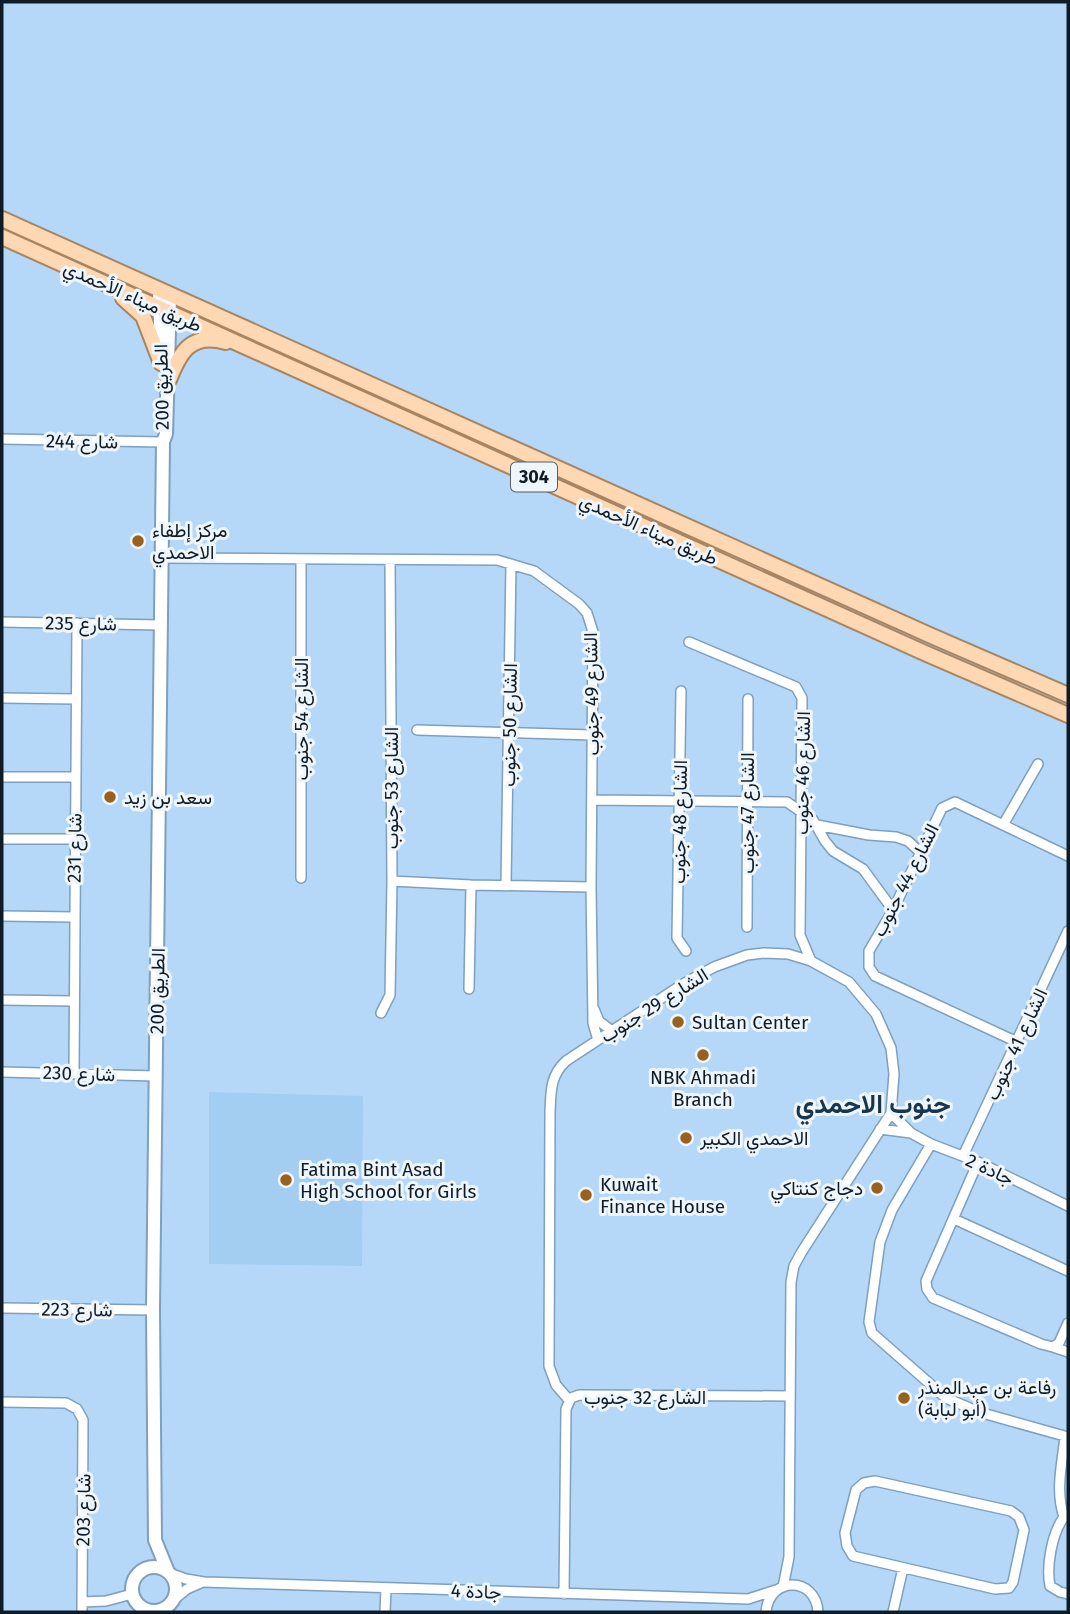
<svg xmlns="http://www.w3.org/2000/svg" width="1070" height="1614" font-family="'Fira Sans',Vazirmatn,sans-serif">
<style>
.built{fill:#a4cdf2}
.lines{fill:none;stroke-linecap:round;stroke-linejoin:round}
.street-casing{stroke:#7e9fbd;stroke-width:12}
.secondary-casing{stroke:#7e9fbd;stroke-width:16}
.primary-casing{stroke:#a88562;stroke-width:18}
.street{stroke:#fff;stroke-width:9}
.secondary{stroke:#fff;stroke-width:12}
.primary{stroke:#fdd8b3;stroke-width:14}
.poi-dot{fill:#99611d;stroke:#eef5fb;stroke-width:2.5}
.labels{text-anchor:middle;stroke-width:6;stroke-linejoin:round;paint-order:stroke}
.shield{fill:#eef5fb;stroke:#525d67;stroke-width:2}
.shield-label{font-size:18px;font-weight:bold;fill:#0f1c27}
.street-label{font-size:19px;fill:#0f1c27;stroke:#eef5fb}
.poi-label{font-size:19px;fill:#0f1c27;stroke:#eef5fb;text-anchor:start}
.district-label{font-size:26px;font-weight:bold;fill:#18364f;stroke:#eef5fb}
</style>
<rect width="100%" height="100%" fill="#b5d8f8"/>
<!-- built -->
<path class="built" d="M209,1092L363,1096L362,1266L209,1264Z"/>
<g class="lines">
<defs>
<path id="street" d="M2,439L163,442
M162,558L497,560L534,571L579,604L587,613L593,632L591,887L593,1023L598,1040
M2,622L161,625
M689,642L796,687L802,698L800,935L811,961
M681,691L677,938L686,951
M2,698L76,699
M417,730L592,735
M2,777H76
M592,800L787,802L813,820L825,841L833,851L863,869L893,910
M817,825L869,835L896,837L908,841L920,852
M1003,825L1038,764
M2,839H74
M301,878V559
M392,881L471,885L591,887
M506,885L511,564
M2,916L74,917
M747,927L748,699
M469,989L471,885
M2,1000L74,1001
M594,1009L599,1021L612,1031
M381,1013L390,995L392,881L390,560
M1017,1042L875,976L869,967V951L893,910L942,808L955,802L1068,856
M2,1072L156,1076
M74,1072L77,623
M891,1113L911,1133L931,1144L978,1162L1068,1206
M880,1129L911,1133
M931,1144L892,1210L880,1242L869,1322L872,1333L946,1398L979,1412L1068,1437
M963,1156L1068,931
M978,1162L926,1281L927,1289L933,1298L1041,1344L1053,1347L1059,1343L1068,1323
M954,1219L1068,1271
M2,1308L153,1310
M1053,1347L1068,1352
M569,1400L556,1385L549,1366L550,1112C551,1091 550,1076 566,1061L683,984L714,967L747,955L764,953L788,954L811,961L849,982L876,1014L891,1048L894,1074L891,1113L801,1253L794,1266L791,1282L789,1557L783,1587
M2,1402L66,1403L77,1409L83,1420L82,1612
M875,1481L1011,1511L1019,1517L1024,1530L1013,1582L1009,1588L995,1589L853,1556L847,1546L845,1533L856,1490L864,1483Z
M1064,1517C1055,1491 1062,1464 1065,1437
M1068,1517H1064C1052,1533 1046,1566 1050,1586L1060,1592L1068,1594
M169,1573L186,1579L204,1582L748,1599L776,1590
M564,1594L566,1409L571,1398L579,1395L790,1396
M172,1601L187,1589L203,1582
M82,1602L106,1601L132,1594
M385,1612L386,1588
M766,1612C769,1576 816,1576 818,1612
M893,1612L903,1568"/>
<path id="secondary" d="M159,290L161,356
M132 1589a22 22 0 1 1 44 0a22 22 0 1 1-44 0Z
M168,1572L155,1540L153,1310L163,442L166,434L170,295"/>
<path id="primary" d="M2,219L934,637L1068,695
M2,237L927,654L1068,715
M123,298L143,316L161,363
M169,380C180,352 191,332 226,342"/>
</defs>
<!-- street casing -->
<use href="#street" class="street-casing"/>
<!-- secondary casing -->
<use href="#secondary" class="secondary-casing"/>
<!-- primary casing -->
<use href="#primary" class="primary-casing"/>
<!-- street -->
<use href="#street" class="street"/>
<!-- secondary -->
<use href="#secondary" class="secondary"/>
<!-- primary -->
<use href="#primary" class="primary"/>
</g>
<!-- markers -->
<g class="poi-dot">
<circle cx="138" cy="541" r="7"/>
<circle cx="110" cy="797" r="7"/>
<circle cx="678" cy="1022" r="7"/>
<circle cx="703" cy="1055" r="7"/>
<circle cx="686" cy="1138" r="7"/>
<circle cx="286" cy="1180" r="7"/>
<circle cx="877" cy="1188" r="7"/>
<circle cx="586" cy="1195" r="7"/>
<circle cx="904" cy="1398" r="7"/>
</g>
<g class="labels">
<!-- shield labels -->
<rect class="shield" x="511" y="462.5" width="46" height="29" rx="5"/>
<g class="shield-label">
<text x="534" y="483">304</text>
</g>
<!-- street labels -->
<g class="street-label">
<text transform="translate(133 296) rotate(24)" y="7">طريق ميناء الأحمدي</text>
<text transform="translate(161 387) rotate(-91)" y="7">الطريق 200</text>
<text transform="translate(82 441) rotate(1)" y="7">شارع 244</text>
<text transform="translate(649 529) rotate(24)" y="7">طريق ميناء الأحمدي</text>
<text transform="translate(81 623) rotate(1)" y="7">شارع 235</text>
<text transform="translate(591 694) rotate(-91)" y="7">الشارع 49 جنوب</text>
<text transform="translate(301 719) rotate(-90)" y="7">الشارع 54 جنوب</text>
<text transform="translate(509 725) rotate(-89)" y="7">الشارع 50 جنوب</text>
<text transform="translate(802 773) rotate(-89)" y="7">الشارع 46 جنوب</text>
<text transform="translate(391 788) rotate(-90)" y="7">الشارع 53 جنوب</text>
<text transform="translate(747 813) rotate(-90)" y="7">الشارع 47 جنوب</text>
<text transform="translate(679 822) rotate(-89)" y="7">الشارع 48 جنوب</text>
<text transform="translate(74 848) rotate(-89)" y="7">شارع 231</text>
<text transform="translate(905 880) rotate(-63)" y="7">الشارع 44 جنوب</text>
<text transform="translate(157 991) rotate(-89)" y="7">الطريق 200</text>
<text transform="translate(654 1005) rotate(-32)" y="7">الشارع 29 جنوب</text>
<text transform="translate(1016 1044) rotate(-65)" y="7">الشارع 41 جنوب</text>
<text transform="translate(79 1073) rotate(2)" y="7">شارع 230</text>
<text transform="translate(990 1169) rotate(25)" y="7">جادة 2</text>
<text transform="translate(77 1309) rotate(1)" y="7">شارع 223</text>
<text x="645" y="1404">الشارع 32 جنوب</text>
<text transform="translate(83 1510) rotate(-89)" y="7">شارع 203</text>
<text transform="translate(476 1591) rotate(2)" y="7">جادة 4</text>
</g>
<!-- poi labels -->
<g class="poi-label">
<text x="152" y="537">مركز إطفاء<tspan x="152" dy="22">الاحمدي</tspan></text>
<text x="124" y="804">سعد بن زيد</text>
<text x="692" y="1029">Sultan Center</text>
<text x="703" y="1084" text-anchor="middle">NBK Ahmadi<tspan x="703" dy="22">Branch</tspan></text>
<text x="700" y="1145">الاحمدي الكبير</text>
<text x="300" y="1176">Fatima Bint Asad<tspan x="300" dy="22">High School for Girls</tspan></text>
<text x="600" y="1191">Kuwait<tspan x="600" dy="22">Finance House</tspan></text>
<text x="863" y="1195" text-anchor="end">دجاج كنتاكي</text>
<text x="918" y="1394">رفاعة بن عبدالمنذر<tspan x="918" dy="22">(أبو لبابة)</tspan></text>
</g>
<!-- district labels -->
<g class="district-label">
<text x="873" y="1113">جنوب الاحمدي</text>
</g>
</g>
<!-- border -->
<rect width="1070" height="1614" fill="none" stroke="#0f1c27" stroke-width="7"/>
</svg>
